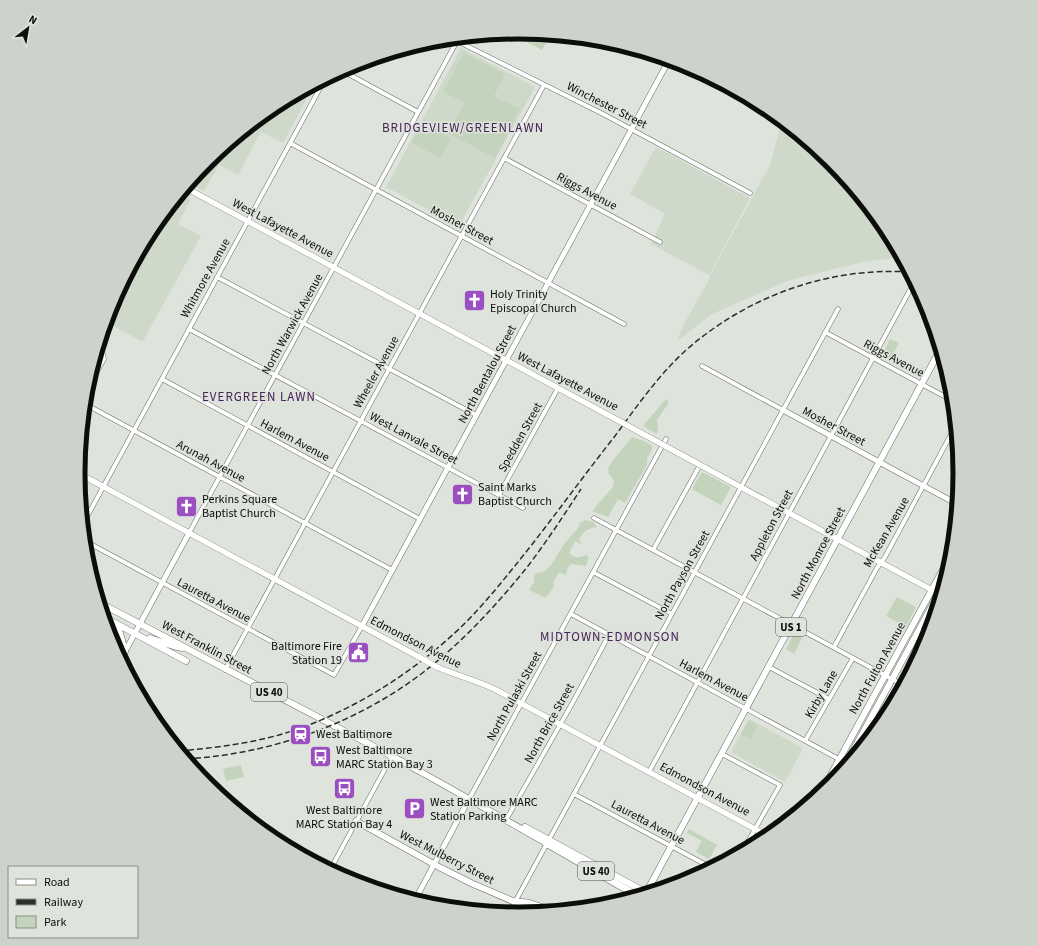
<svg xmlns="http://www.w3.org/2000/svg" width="1038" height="946" font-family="'Source Sans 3',sans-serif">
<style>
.built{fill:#cfd9ca}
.green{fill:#c4d3bc}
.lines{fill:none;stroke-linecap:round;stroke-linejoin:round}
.minor-casing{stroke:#676c65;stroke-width:5}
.tertiary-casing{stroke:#676c65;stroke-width:6}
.secondary-casing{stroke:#676c65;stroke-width:6}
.primary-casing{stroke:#676c65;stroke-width:7}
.motorway-casing{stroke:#676c65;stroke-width:8}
.minor{stroke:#fff;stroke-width:4}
.tertiary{stroke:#fff;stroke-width:5}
.secondary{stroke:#fff;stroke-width:5.5}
.primary{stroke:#fff;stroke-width:6}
.motorway{stroke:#fff;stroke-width:7}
.rail{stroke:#2c2e2b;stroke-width:1.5;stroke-dasharray:6 3;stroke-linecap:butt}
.secondary-bridge-casing{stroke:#676c65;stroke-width:6;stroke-linecap:butt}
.secondary-bridge{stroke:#fff;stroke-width:5.5}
.labels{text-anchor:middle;stroke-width:3;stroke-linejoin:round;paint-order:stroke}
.shield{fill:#dee3db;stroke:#4b4e49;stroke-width:1}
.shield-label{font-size:11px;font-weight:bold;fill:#0c0e0b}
.street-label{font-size:12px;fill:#0c0e0b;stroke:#dee3db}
.poi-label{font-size:12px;fill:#0c0e0b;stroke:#dee3db;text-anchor:start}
.neighbourhood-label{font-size:13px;letter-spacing:1px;fill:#48235a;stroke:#dee3db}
.rim{fill:none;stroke:#0c0e0b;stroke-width:5}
</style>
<rect width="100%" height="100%" fill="#dee3db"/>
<!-- built -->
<path class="built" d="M461,48L535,87L459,226L386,187Z
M314,85L283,143L261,132L238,175L219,165L204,191L189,183L207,161L274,106Z
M780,120L831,161L886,228L901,257L863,262L790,280L712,314L677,341L684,324L710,278L709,277L770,165L778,136Z
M656,147L750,198L709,275L651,244L665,214L630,194Z
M181,193L191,199L178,224L201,236L143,341H141L106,322L112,304L152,228Z
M749,719L803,748L785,782L731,752Z"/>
<!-- green -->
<path class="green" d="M519,32L550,35L542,50L510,33Z
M464,53L505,74L494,96L520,109L495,158L448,133L464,103L443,91Z
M422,123L451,138L440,158L411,142Z
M890,339L899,343L890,359L882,355Z
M666,399L669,402L657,420L658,430L657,434L643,426Z
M632,437L644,441L652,446V450L647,458V464L643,472L625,503L618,499L608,517L592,511L613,487L614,480C611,477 608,474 608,469C610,462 627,444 632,437Z
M702,472L731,487L721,505L692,489Z
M586,520L593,522L597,527C588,528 583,531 579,540L582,543L581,544L575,541L569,553C574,558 579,559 585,555L589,557L586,566L571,564L568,567L566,575L559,572L553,583L554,586L546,598L529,590L534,582V576L536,573L543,572L550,567L564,544L579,527L580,523Z
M897,597L916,607L906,627L886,616Z
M794,634L802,638L794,654L786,649Z
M749,720L758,725L751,739L741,734Z
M241,765L244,777L226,781L223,769Z
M689,829L717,845L709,859L696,852L702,841L687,833Z"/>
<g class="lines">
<defs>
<path id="minor" d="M453,39L603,114L750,193
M341,70L418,112
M290,143L624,324
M504,158L660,242
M217,277L476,415
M189,329L523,508
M825,332L953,401
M702,366L783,410
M162,379L420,519
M86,391L104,359L103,354L98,350
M85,404L392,570
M499,495L558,388
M594,518L903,685
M83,524L325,79
M189,533L457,41
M85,541L334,675L362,626
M653,550L700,465L698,464
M593,572L672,614
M571,614L848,764
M834,647L877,568L885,557L955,427
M769,667L829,699
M225,670L544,85
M805,741L853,658
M722,754L780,785L742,852
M649,772L911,288
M574,794L712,868
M469,799L666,439
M506,820L573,702L609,635
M330,870L392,756
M509,913L838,309"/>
<path id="tertiary" d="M783,410L957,504
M362,626L669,60
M121,659L189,533
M415,900L469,799"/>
<path id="secondary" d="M186,188L608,415
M78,473L419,657
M726,479L941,595
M437,667C457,676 480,681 500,692L768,836"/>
<path id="primary" d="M100,603L392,756L446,786L546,843
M104,617L186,661
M115,623L120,633L125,651
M150,638L173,646L182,648
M842,771L944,584
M821,793L952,553
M356,821L439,867L473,884L515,902L518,907L526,913
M525,827L647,893
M646,893L940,350"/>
<path id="motorway" d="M546,843L638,896
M515,902L528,903L552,911"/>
</defs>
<!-- minor casing -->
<use href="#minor" class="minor-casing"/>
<!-- tertiary casing -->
<use href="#tertiary" class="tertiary-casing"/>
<!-- secondary casing -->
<use href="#secondary" class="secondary-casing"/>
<!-- primary casing -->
<use href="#primary" class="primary-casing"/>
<!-- motorway casing -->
<use href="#motorway" class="motorway-casing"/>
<!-- minor -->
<use href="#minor" class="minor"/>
<!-- tertiary -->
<use href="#tertiary" class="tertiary"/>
<!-- secondary -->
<use href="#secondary" class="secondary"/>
<!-- primary -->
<use href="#primary" class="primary"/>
<!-- motorway -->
<use href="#motorway" class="motorway"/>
<!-- rail -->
<path class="rail" d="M179,751C213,748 246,744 279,735C345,716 409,676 459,629C479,610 497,588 514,567C549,524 581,479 615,436C637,406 658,376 685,351C746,297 827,267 909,272
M186,759C269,754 350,726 417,677C459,646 495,607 528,566C547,541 564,515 581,489"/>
<defs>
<path id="secondary-bridge" d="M608,415L726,479
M419,657L437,667"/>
</defs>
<!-- secondary-bridge casing -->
<use href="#secondary-bridge" class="secondary-bridge-casing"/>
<!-- secondary-bridge -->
<use href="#secondary-bridge" class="secondary-bridge"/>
</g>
<!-- icons -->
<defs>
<symbol id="church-square" viewBox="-11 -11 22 22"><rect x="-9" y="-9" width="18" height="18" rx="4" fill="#9c4fc0" stroke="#dee3db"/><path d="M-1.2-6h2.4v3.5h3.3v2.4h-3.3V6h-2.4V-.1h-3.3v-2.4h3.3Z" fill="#fff"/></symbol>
<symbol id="civic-square" viewBox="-11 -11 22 22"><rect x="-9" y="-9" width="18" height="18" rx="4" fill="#9c4fc0" stroke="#dee3db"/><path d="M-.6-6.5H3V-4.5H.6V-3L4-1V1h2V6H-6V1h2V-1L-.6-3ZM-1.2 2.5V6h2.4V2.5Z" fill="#fff"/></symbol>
<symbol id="station-square" viewBox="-11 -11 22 22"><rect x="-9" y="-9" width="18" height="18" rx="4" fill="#9c4fc0" stroke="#dee3db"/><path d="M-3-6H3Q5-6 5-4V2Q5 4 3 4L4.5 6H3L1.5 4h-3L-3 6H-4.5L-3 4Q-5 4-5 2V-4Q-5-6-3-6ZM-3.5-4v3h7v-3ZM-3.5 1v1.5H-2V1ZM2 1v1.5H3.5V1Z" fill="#fff"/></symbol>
<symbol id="bus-square" viewBox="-11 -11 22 22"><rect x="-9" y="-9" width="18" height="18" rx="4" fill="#9c4fc0" stroke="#dee3db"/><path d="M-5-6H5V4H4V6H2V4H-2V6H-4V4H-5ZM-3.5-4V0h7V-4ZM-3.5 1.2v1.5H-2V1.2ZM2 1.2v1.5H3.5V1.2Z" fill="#fff"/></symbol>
<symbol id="parking-square" viewBox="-11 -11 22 22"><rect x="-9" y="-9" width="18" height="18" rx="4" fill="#9c4fc0" stroke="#dee3db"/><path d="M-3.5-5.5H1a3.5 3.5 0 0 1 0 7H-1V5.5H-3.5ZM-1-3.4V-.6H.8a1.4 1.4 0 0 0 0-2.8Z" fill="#fff"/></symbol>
</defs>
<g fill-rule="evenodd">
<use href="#church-square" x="462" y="288" width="25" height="25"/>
<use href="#church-square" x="450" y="482" width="25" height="25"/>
<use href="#church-square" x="174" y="494" width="25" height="25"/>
<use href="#civic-square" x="346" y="640" width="25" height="25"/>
<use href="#station-square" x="288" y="722" width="25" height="25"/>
<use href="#bus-square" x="308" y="744" width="25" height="25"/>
<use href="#bus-square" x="332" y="776" width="25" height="25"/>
<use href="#parking-square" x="402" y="796" width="25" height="25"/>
</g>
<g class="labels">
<!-- shield labels -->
<g class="shield">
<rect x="776" y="618" width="30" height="18" rx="3"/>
<rect x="251" y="683" width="36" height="18" rx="3"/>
<rect x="578" y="862" width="36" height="18" rx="3"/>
</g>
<g class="shield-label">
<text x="791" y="631">US 1</text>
<text x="269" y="696">US 40</text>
<text x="596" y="875">US 40</text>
</g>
<!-- street labels -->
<g class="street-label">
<text transform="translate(607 105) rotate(27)" y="4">Winchester Street</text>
<text transform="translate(587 191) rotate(28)" y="4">Riggs Avenue</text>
<text transform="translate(462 225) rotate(28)" y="4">Mosher Street</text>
<text transform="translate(283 228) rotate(28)" y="4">West Lafayette Avenue</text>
<text transform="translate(205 278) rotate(-61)" y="4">Whitmore Avenue</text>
<text transform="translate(292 324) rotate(-61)" y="4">North Warwick Avenue</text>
<text transform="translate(894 358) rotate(28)" y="4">Riggs Avenue</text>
<text transform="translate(376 372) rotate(-61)" y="4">Wheeler Avenue</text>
<text transform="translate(487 374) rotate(-62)" y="4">North Bentalou Street</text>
<text transform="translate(568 381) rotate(28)" y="4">West Lafayette Avenue</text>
<text transform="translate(834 426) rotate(28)" y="4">Mosher Street</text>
<text transform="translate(520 437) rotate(-61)" y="4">Spedden Street</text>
<text transform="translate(414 438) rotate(28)" y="4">West Lanvale Street</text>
<text transform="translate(295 440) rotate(28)" y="4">Harlem Avenue</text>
<text transform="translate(211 461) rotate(28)" y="4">Arunah Avenue</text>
<text transform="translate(771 525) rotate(-62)" y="4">Appleton Street</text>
<text transform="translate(886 532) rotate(-60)" y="4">McKean Avenue</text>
<text transform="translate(818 553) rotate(-62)" y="4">North Monroe Street</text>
<text transform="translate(682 575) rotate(-61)" y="4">North Payson Street</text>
<text transform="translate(214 600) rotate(28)" y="4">Lauretta Avenue</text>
<text transform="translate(416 642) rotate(27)" y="4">Edmondson Avenue</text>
<text transform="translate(207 647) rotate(28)" y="4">West Franklin Street</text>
<text transform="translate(877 668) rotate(-61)" y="4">North Fulton Avenue</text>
<text transform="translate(714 680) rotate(28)" y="4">Harlem Avenue</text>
<text transform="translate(821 694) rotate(-60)" y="4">Kirby Lane</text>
<text transform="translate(514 696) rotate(-61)" y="4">North Pulaski Street</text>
<text transform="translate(549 723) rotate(-61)" y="4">North Brice Street</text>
<text transform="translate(705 789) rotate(28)" y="4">Edmondson Avenue</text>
<text transform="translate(648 822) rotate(28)" y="4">Lauretta Avenue</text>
<text transform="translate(447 857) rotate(27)" y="4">West Mulberry Street</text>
</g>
<!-- poi labels -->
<g class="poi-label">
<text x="490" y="298">Holy Trinity<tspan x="490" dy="14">Episcopal Church</tspan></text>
<text x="478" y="491">Saint Marks<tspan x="478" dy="14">Baptist Church</tspan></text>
<text x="202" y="503">Perkins Square<tspan x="202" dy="14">Baptist Church</tspan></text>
<text x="342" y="650" text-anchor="end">Baltimore Fire<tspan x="342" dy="14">Station 19</tspan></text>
<text x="316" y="738">West Baltimore</text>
<text x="336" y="754">West Baltimore<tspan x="336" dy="14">MARC Station Bay 3</tspan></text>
<text x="430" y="806">West Baltimore MARC<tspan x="430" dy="14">Station Parking</tspan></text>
<text x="344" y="814" text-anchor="middle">West Baltimore<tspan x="344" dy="14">MARC Station Bay 4</tspan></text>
</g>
<!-- neighbourhood labels -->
<g class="neighbourhood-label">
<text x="463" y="132">BRIDGEVIEW/GREENLAWN</text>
<text x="259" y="401">EVERGREEN LAWN</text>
<text x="610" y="641">MIDTOWN-EDMONSON</text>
</g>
</g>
<!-- crop -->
<path d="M0 0H1038V946H0ZM85 473a434 434 0 1 1 868 0a434 434 0 1 1-868 0Z" fill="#cdd2ca" fill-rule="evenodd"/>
<path class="rim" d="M85 473a434 434 0 1 1 868 0a434 434 0 1 1-868 0Z"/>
<!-- legend -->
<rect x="8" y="866" width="130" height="72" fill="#dee3db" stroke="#8a8e88"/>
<rect x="16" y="879" width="20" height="6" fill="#ffffff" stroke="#8a8e88"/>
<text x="44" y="886" font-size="12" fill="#0c0e0b">Road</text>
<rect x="16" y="899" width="20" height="6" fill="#2c2e2b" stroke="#8a8e88"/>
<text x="44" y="906" font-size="12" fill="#0c0e0b">Railway</text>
<rect x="16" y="916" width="20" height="12" fill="#c4d3bc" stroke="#8a8e88"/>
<text x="44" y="926" font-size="12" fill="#0c0e0b">Park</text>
<!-- north arrow -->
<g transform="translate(28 28) rotate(31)" stroke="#dee3db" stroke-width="3" paint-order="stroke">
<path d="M0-3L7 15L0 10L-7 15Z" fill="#0c0e0b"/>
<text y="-6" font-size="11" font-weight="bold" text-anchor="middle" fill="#0c0e0b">N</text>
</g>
</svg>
